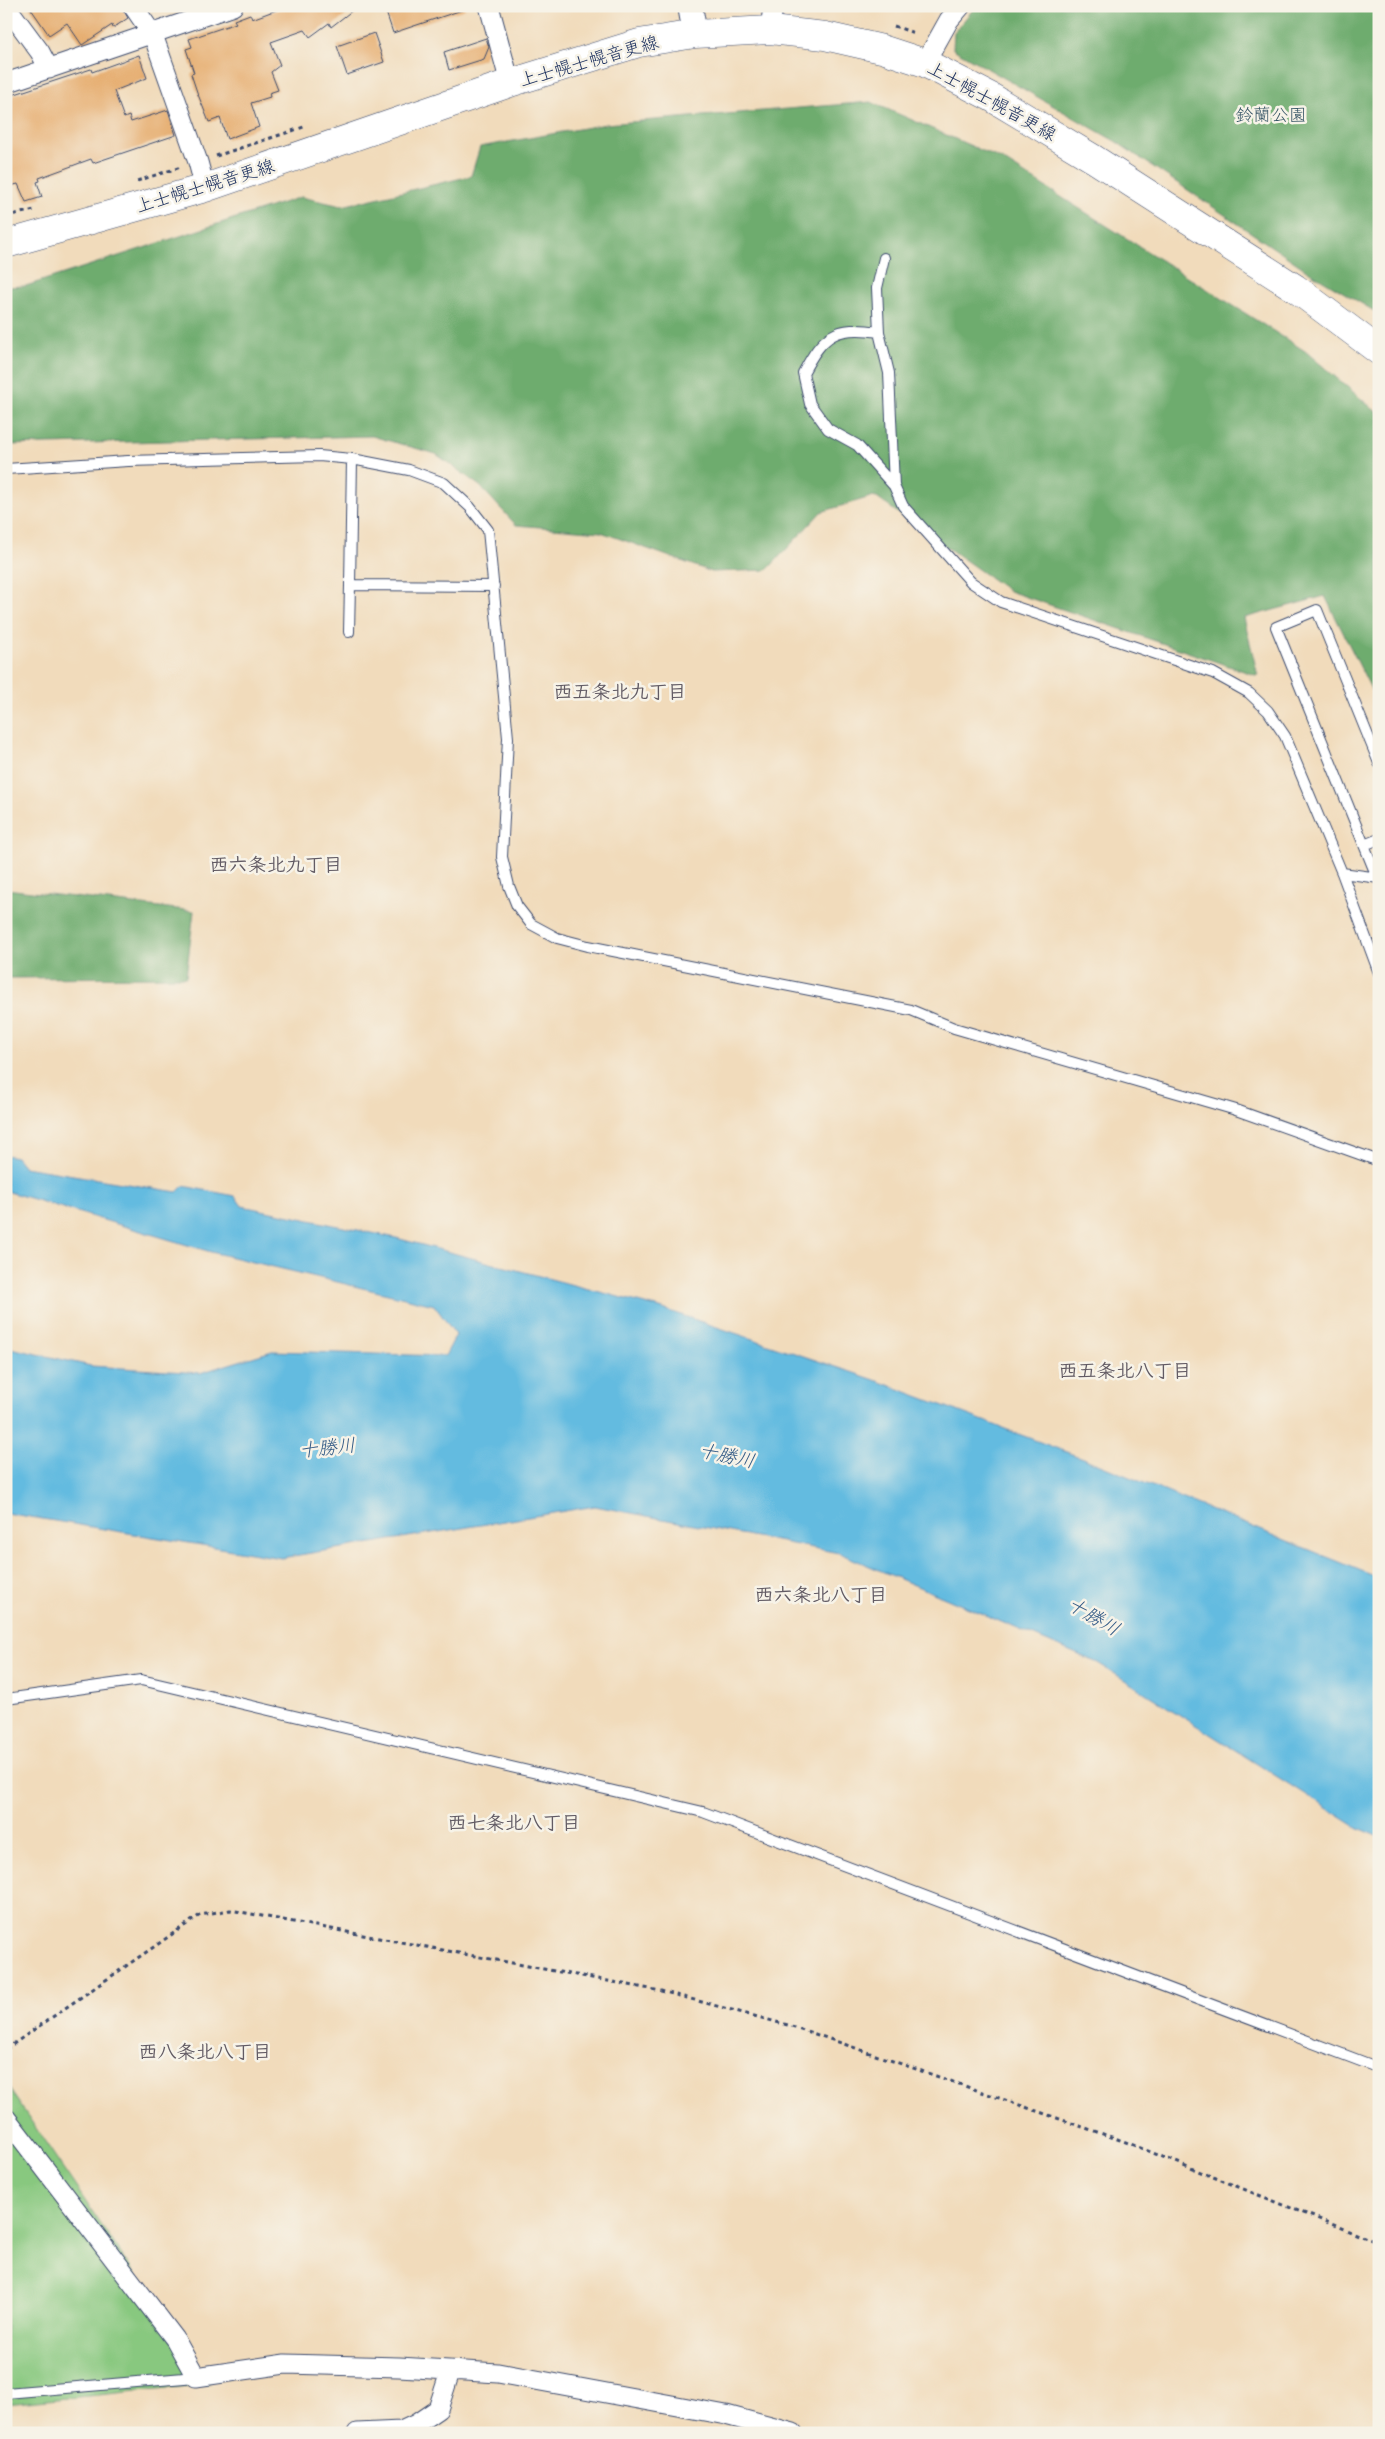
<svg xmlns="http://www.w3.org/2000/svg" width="1385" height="2439" font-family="Mali,'Klee One',sans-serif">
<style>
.green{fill:#88c87f;stroke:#527c6e}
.forest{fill:#6eac6e;stroke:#446e66}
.water{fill:#63bbe0;stroke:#3f759f}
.building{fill:#e6ad70}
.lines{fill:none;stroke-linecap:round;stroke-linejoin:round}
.service-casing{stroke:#3b496c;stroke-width:12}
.minor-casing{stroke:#3b496c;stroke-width:21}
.tertiary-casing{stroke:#3b496c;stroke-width:26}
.secondary-casing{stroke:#3b496c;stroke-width:29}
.path{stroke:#3b496c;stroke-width:3;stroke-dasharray:4 4;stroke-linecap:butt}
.service{stroke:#fff;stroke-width:10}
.minor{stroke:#fff;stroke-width:19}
.tertiary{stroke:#fff;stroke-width:24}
.secondary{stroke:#fff;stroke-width:28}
.labels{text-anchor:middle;stroke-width:5;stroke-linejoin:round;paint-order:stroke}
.street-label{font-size:18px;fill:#1b2f5e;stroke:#f7f3e8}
.park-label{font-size:18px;fill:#365566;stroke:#f7f3e8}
.neighbourhood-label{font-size:19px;font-weight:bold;fill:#625b64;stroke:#f7f3e8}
.water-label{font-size:19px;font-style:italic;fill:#315985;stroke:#f7f3e8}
</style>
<rect width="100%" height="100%" fill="#f7f3e8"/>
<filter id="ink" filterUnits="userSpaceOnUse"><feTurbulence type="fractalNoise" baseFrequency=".02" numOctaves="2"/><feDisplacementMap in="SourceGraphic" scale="10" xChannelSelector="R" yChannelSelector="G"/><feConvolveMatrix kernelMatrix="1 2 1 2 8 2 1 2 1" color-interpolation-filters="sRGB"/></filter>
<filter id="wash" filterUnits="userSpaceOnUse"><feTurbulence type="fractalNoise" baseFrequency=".0096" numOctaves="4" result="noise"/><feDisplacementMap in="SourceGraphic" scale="20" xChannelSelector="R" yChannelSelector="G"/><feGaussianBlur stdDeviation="1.12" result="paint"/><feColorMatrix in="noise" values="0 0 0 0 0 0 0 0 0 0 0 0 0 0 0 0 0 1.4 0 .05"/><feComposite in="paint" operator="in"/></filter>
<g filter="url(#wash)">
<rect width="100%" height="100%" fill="#f1dbbb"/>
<!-- green -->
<path class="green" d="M6,2084L209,2384L6,2404Z"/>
<!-- forest -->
<path class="forest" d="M976,6H1379V314L1308,271L1115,141L953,49L954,32Z
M871,102L1001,159L1305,351L1379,414V705L1325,596L1244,618L1258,676L1009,591L874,496L821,512L767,570L712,572L601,532L516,525L480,486L436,454L372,436L6,445V287L26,286L301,197L342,206L471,176L480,147L606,124Z
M6,889L194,911L186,977L6,978Z"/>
<!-- water -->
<path class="water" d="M6,1155L16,1157L24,1167L177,1192L183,1186L235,1196L242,1206L396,1238L660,1308L872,1379L1085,1459L1379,1578V1837L1358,1828L1098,1663L839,1553L595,1506L281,1558L6,1513V1347L91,1366L200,1373L272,1351L445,1356L456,1335L434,1305L211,1252L6,1191Z"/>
<g id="blocks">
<!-- building -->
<path class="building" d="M29,6H121L128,18L113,28L112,25L82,45L67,23L49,35Z
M287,6H358L331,27L329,23L310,37L305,30L271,42L280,65L271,72L278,90L269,93L270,97L251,103L259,127L227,139L220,118L209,122L197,92L191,74L194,73L186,49L192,47L189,39L236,23L234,20L250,14L252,19Z
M384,6H464L465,9L393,33Z
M374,33L384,62L347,75L337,46Z
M486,38L489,47L484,59L449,70L444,52Z
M139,55L147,78L114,91L124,118L129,116L131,122L168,110L176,135L93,163L91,159L39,178L40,181L37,182L42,197L26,202L18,184L6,187V97L91,69L92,72Z"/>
</g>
</g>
<g filter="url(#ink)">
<use href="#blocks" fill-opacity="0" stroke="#3b496c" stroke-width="1"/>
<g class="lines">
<defs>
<path id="service" d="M884,258L877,288L879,332L889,373L894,486L903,506L971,582L1001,602L1213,673L1249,693L1268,711L1285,736L1342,873
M879,332C835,325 823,335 803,373L810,404L828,429L857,445L894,486
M352,459L350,585L494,586
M6,469L128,461L319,456L352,459L409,470L444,483L470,507L488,530L508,738L502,857L509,886L517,906L531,924L557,938L588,946L911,1010L954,1028L1236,1110L1379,1161
M349,632L350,585
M1379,763L1317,610L1276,627L1377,877H1379
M1364,845L1379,839
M1379,878L1342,873L1379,973
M6,1699L141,1680L703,1812L1379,2068
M6,2393L196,2377"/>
<path id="minor" d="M6,6L40,52L49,69
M133,6L153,35L198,162L205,188
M489,6L510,83
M770,30L773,6
M925,63L949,20L961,6
M6,83L233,6
M6,2118L175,2339L196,2377L285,2364L399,2367L498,2373L726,2415L793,2433
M357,2433L401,2431L416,2424L438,2409L450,2372"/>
<path id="tertiary" d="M690,6L695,34"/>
<path id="secondary" d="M6,244L205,188L510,83L639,43L695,34L770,30L825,36L882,49L925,63L991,97L1094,159L1295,288L1379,351"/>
</defs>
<!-- service casing -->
<use href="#service" class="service-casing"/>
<!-- minor casing -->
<use href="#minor" class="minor-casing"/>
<!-- tertiary casing -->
<use href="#tertiary" class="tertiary-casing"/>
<!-- secondary casing -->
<use href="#secondary" class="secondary-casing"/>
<!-- path -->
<path class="path" d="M894,26L914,33
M216,156L307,126
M137,181L181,167
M6,216L35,210
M6,2049L200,1915L230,1910L661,1991L795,2027L1123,2141L1379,2243"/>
<!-- service -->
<use href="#service" class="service"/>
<!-- minor -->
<use href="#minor" class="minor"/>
<!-- tertiary -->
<use href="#tertiary" class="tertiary"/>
<!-- secondary -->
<use href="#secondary" class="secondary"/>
</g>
</g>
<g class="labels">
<!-- street labels -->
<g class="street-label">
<text transform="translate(589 61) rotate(-16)" y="6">上士幌士幌音更線</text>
<text transform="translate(992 101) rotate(29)" y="6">上士幌士幌音更線</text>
<text transform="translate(205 186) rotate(-17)" y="6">上士幌士幌音更線</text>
</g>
<!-- park labels -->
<g class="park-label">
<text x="1271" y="121">鈴蘭公園</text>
</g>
<!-- neighbourhood labels -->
<g class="neighbourhood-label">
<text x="620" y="698">西五条北九丁目</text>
<text x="276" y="871">西六条北九丁目</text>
<text x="1125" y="1377">西五条北八丁目</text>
<text x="821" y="1601">西六条北八丁目</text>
<text x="514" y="1829">西七条北八丁目</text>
<text x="205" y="2058">西八条北八丁目</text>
</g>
<!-- water labels -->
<g class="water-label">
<text transform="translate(327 1447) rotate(-6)" y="7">十勝川</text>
<text transform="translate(727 1455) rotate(12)" y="7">十勝川</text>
<text transform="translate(1094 1616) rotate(30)" y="7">十勝川</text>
</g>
</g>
<!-- margin -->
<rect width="1385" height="2439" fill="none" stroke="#f7f3e8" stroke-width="25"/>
</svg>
